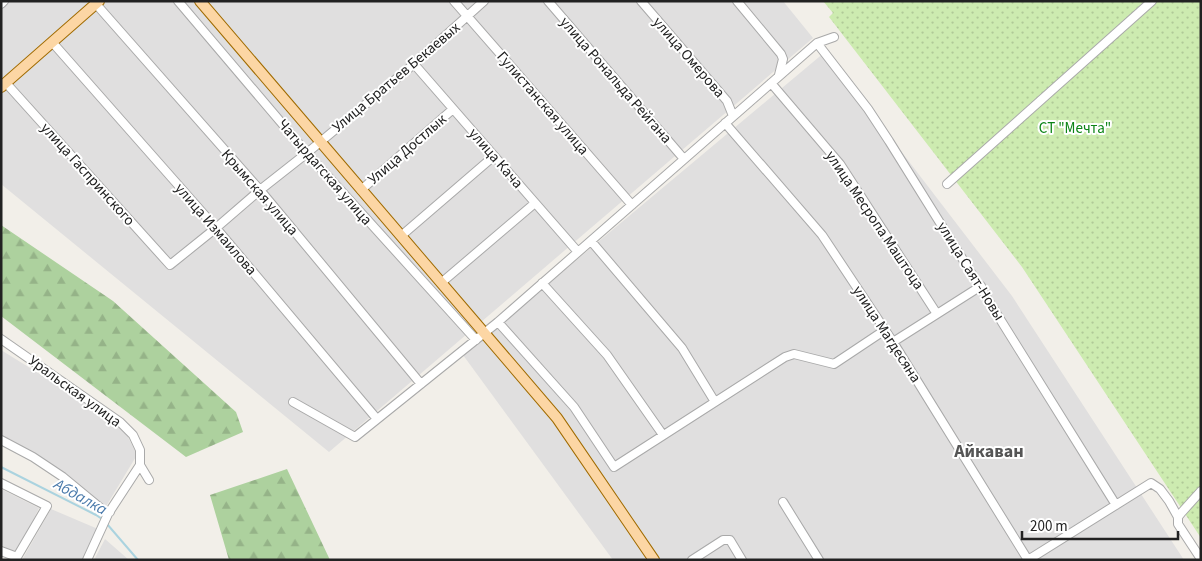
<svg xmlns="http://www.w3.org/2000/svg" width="1202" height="561" font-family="'Source Sans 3',sans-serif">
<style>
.residential{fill:#e0dfdf}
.grass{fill:url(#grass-dots)}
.forest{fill:url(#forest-firs)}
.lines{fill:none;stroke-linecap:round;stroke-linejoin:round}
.stream{stroke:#aad3df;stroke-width:2}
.minor-casing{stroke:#a9a9a9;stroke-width:10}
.major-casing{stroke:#a06b00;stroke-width:12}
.minor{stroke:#fff;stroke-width:8}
.major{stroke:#fcd6a4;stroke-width:10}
.labels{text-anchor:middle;stroke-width:4;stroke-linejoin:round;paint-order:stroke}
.street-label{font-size:15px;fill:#222;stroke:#fff}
.park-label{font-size:15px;fill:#0c8416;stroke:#fff}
.water-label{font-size:16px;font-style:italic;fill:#4a7aab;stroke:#fff}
.quarter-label{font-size:18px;font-weight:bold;fill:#555;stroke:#fff}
</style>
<defs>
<pattern id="grass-dots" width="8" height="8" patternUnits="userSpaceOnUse" patternTransform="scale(1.25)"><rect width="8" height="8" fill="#cdebb0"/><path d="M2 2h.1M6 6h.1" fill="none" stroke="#b0c997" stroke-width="1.8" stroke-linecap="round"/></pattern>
<pattern id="forest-firs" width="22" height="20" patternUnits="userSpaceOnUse" patternTransform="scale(1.25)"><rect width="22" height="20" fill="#add19e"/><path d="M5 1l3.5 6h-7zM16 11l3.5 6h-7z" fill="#95b388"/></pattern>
</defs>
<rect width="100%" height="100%" fill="#f2efe9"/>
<!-- residential -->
<path class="residential" d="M1,1H783L813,38L329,452L1,184Z
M825,52L1012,296L1184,560H613L463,355Z
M1,350L122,425L137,455L105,508L67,475L1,438Z
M1,489L39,508L17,554L1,545Z
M51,509L98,529L83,560H22Z
M105,539L129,560H94Z"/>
<!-- grass -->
<path class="grass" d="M823,1H1201V538L1022,267L829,17L833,13Z"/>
<!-- forest -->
<path class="forest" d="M1,225L113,301L236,412L243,432L186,457L1,316Z
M287,469L330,560H229L210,495Z"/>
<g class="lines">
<!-- stream -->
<path class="stream" d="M1,467L96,515L102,519
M107,524L138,560"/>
<defs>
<path id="minor" d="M178,1L307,153L476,340
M454,1L632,205
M548,1L684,159
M641,1L727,101L733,116
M737,1L781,54L783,59L779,75
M1,4L4,1
M96,4L260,190L421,384
M52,42L216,228L377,419
M817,43L868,109L889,141L1116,505
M414,64L578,252
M6,83L170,265L216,228L260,190L307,153L414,64L484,1
M771,83L840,164L937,314
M725,123L822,235L893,342L1028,560
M947,184L1152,1
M361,190L453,109
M401,236L494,156
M591,241L682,348L715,402
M441,283L535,203
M542,283L607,355L663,435
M498,322L574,407L614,467L785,357L794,354L834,364L885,330
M1,339L120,422L133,435L140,450V465L108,514L87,560
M893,342L981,286
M293,402L355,437L498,322L817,43L834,37
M1,440L33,457L63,477L103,510L110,512
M140,465L149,480
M1,483L47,506L17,557L1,551
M783,502L819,560
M1178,517L1182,512L1201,491
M692,560L723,540H730L742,560
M1028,560L1151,483L1160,489L1169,501L1178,517V524L1201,559"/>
<path id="major" d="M200,1L557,418L654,560
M1,87L99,1"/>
</defs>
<!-- minor casing -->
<use href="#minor" class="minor-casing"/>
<!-- major casing -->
<use href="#major" class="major-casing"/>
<!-- minor -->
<use href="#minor" class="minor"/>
<!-- major -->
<use href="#major" class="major"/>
</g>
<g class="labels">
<!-- street labels -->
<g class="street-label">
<text transform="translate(689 57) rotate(49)" y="5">улица Омерова</text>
<text transform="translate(396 77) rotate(-40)" y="5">Улица Братьев Бекаевых</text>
<text transform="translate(616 80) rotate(49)" y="5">улица Рональда Рейгана</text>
<text transform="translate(543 103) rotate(49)" y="5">Гулистанская улица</text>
<text transform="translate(407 149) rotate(-41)" y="5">Улица Достлык</text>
<text transform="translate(496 158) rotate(49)" y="5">улица Кача</text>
<text transform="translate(325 172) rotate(49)" y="5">Чатырдагская улица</text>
<text transform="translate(88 174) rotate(48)" y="5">улица Гаспринского</text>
<text transform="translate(260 192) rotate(49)" y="5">Крымская улица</text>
<text transform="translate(875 220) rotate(56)" y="5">улица Месропа Маштоца</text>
<text transform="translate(216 229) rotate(49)" y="5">улица Измаилова</text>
<text transform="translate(971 271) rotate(58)" y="5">улица Саят-Новы</text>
<text transform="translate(887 334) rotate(57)" y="5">улица Магдесяна</text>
<text transform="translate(75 391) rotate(36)" y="5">Уральская улица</text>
</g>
<!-- park labels -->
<g class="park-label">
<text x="1075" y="133">СТ "Мечта"</text>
</g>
<!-- water labels -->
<g class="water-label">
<text transform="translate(81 496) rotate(29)" y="6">Абдалка</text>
</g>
<!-- quarter labels -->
<g class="quarter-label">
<text x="989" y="457">Айкаван</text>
</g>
</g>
<!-- border -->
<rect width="1202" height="561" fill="none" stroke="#222222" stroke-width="5"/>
<!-- scale -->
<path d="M1022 531v8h156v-8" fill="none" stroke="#222222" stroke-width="2.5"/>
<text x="1030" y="531" font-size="15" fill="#222222" stroke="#ffffff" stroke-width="4" paint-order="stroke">200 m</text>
</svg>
